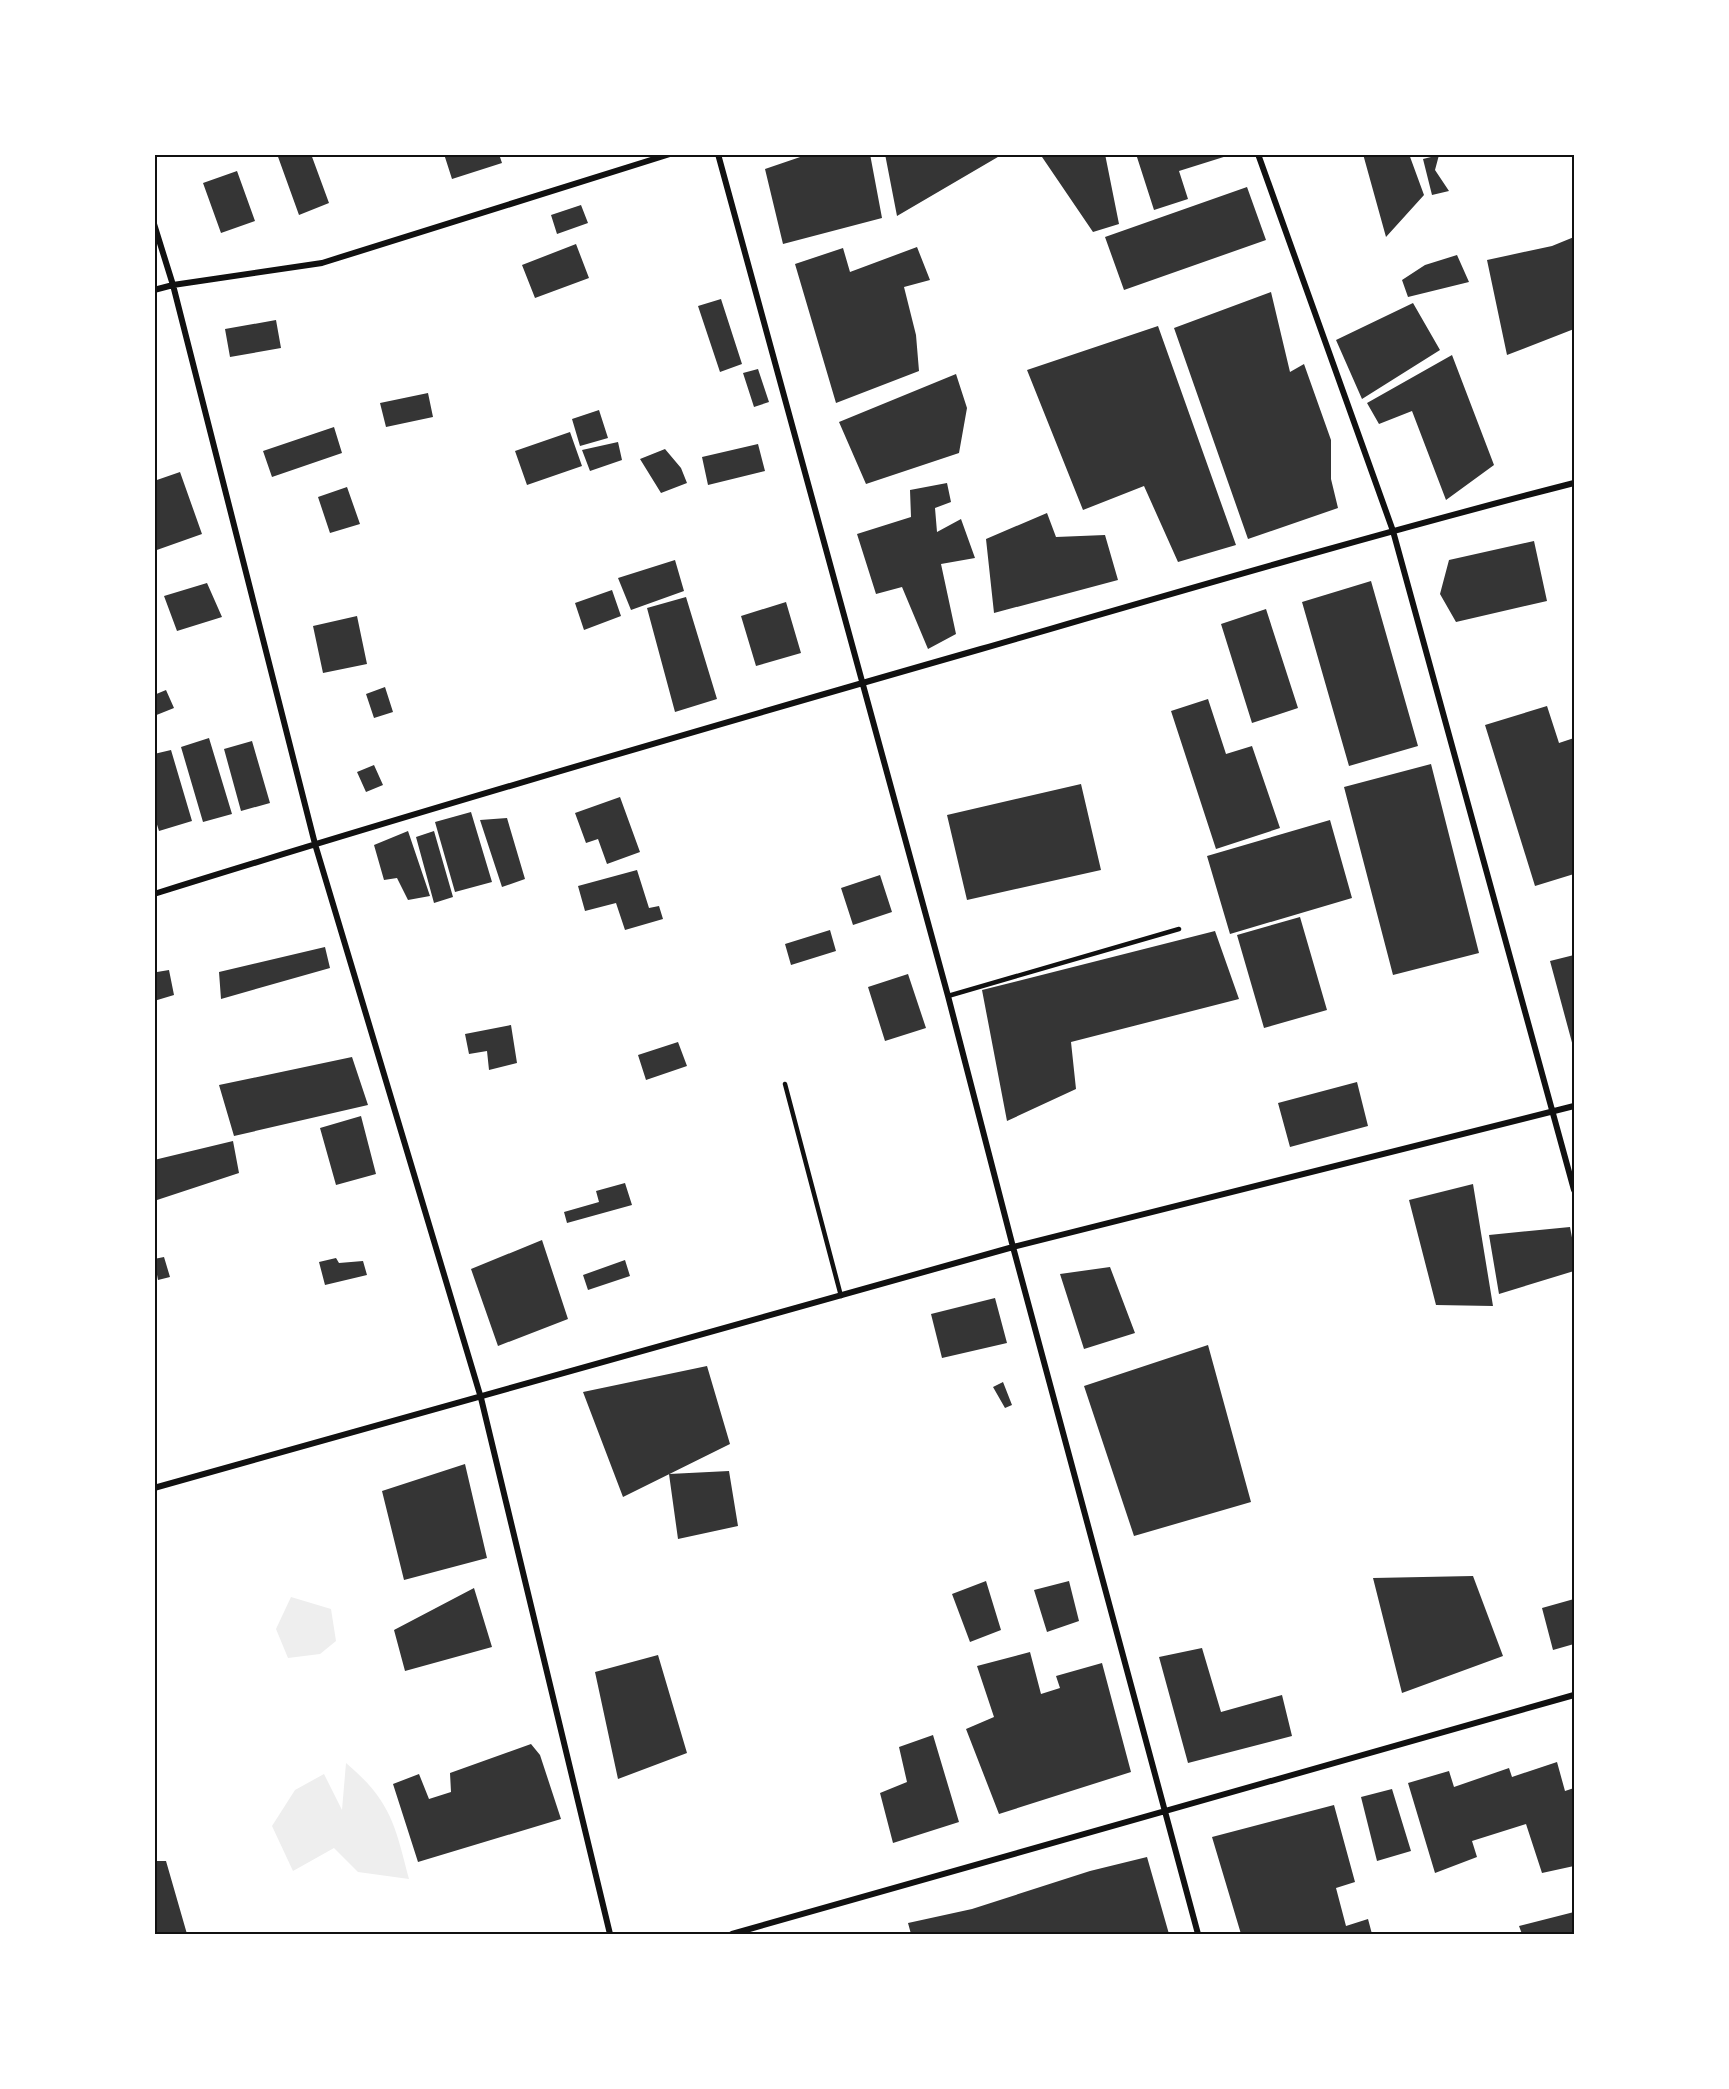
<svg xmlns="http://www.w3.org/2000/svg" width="1729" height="2089" font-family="'PT Sans',sans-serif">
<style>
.green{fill:#eee}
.building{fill:#353535}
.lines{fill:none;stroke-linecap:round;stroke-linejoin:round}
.service{stroke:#111;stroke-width:4.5}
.minor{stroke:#111;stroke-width:6}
.neatline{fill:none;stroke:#111;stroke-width:2}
</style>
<rect width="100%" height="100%" fill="#fff"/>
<!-- green -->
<path class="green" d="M291,1597L331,1609L336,1641L320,1654L288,1658L276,1629Z
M346,1763C391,1801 395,1825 409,1879L358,1872L334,1848L293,1871L272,1826L295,1790L324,1774L342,1810Z"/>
<!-- building -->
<path class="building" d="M277,154H311L329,203L299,215Z
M444,154H499L502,163L452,179Z
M809,154H870L882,218L783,244L765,169Z
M885,154H1003L897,216Z
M1040,154H1105L1119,224L1093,232Z
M1136,154H1230V155L1179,171L1188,199L1154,210Z
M1363,154H1409L1424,195L1386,237Z
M1439,155L1435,170L1449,191L1432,195L1423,159Z
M237,171L255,221L221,233L203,183Z
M1247,187L1266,240L1124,290L1105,237Z
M581,205L588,223L557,234L551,215Z
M1574,237V329L1507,355L1487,260L1552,246Z
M576,244L589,278L535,298L522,265Z
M917,247L930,280L904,287L916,335L919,371L836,403L795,264L843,248L850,272Z
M1457,255L1469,282L1408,297L1402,280L1425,265Z
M1271,292L1290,372L1304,364L1331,440V479L1338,508L1248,539L1174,328Z
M721,299L742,364L720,372L698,306Z
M1413,303L1440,350L1362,399L1336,340Z
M276,320L281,348L230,357L225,329Z
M1158,326L1236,545L1178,562L1144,486L1083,510L1027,370Z
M1452,355L1494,465L1446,500L1412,411L1379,424L1367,403Z
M758,369L769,402L754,407L743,373Z
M956,374L967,408L959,453L866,484L839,422Z
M428,393L433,417L386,427L380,403Z
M599,410L608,438L580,446L572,419Z
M334,427L342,453L272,477L263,451Z
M570,432L582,466L527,485L515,451Z
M618,442L622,460L590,471L582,450Z
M758,444L765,471L708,485L702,457Z
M665,449L681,468L687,483L661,493L640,459Z
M180,472L202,534L154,551V481Z
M947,483L951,502L935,508L937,532L961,519L975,558L941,564L956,634L928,649L902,587L876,594L857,534L911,517L910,490Z
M347,487L360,524L330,533L318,497Z
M1047,513L1056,537L1105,535L1118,580L994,613L986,539Z
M1534,541L1547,601L1456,622L1440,594L1449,560Z
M675,560L684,591L631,610L618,578Z
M1371,581L1418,746L1349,766L1302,602Z
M207,583L222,617L177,631L164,596Z
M612,590L621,616L584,630L575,603Z
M686,597L717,699L675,712L647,608Z
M786,602L801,653L756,666L741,616Z
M1266,609L1298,708L1252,723L1221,624Z
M357,616L367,664L323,673L313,626Z
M385,687L393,712L374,718L366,694Z
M166,690L174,708L154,716V695Z
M1208,699L1226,754L1252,746L1280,828L1216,849L1171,711Z
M1547,706L1559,743L1574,738V874L1535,886L1485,725Z
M209,738L232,814L203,822L181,747Z
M252,741L270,803L241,811L224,749Z
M171,750L192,821L159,831L154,815V754Z
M1431,764L1479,953L1393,975L1344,787Z
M374,765L383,785L366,792L357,772Z
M1081,784L1101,870L967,900L947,815Z
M620,797L640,852L607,864L598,839L586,843L575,813Z
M471,812L492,882L455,892L435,822Z
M507,818L525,879L502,887L480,820Z
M1330,820L1352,898L1230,934L1207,856Z
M408,831L430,896L408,900L397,878L384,880L374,845Z
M434,831L453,897L434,903L416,837Z
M637,870L649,908L659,906L663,919L625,930L616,903L585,911L578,886Z
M880,875L892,912L853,925L841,888Z
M1300,917L1327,1010L1264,1028L1237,935Z
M830,930L836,951L791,965L785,944Z
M1215,931L1239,999L1071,1042L1076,1089L1007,1121L982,990Z
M325,947L330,968L221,999L219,972Z
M1574,955V1050L1550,961Z
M154,967L157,972L169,970L174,995L154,1001Z
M908,974L926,1028L885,1041L868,987Z
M511,1025L517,1063L489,1070L487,1051L469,1054L465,1034Z
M678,1042L687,1066L646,1080L638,1055Z
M352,1057L368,1105L234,1136L219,1085Z
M1357,1082L1368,1126L1290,1147L1278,1103Z
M361,1116L376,1174L336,1185L320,1128Z
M233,1141L239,1173L154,1201V1160Z
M625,1183L632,1205L567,1223L564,1212L599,1202L596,1191Z
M1473,1184L1493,1306L1436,1305L1409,1200Z
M1570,1227L1574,1248V1271L1499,1294L1489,1235Z
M542,1240L568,1319L498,1346L471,1269Z
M164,1257L170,1277L158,1280L154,1259Z
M336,1258L339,1263L363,1261L367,1275L325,1285L319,1262Z
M625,1260L630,1276L588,1290L583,1275Z
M1110,1267L1135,1333L1084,1349L1060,1274Z
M995,1298L1007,1343L942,1358L931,1314Z
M1208,1345L1251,1502L1134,1536L1084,1386Z
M707,1366L730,1444L623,1497L583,1392Z
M1003,1382L1012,1405L1005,1408L993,1387Z
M465,1464L487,1558L404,1580L382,1491Z
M729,1471L738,1526L678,1539L669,1474Z
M1473,1576L1503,1656L1402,1693L1373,1578Z
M986,1581L1001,1630L970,1642L952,1594Z
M1069,1581L1079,1621L1047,1632L1034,1590Z
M474,1588L492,1647L405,1671L394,1630Z
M1574,1599V1644L1553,1650L1542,1608Z
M1202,1648L1221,1712L1282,1695L1292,1736L1188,1763L1159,1657Z
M1030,1652L1041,1694L1060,1688L1056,1676L1102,1663L1131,1772L999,1814L966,1729L994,1717L977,1666Z
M658,1655L687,1753L618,1779L595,1672Z
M933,1735L959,1822L893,1843L880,1793L907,1782L899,1747Z
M531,1744L540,1755L561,1819L418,1862L393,1784L419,1774L429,1799L451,1792L450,1773Z
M1557,1762L1565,1791L1574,1788V1866L1542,1873L1526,1824L1472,1841L1477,1857L1435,1873L1408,1783L1449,1771L1454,1787L1509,1768L1512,1777Z
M1392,1789L1411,1851L1377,1861L1361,1797Z
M1334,1805L1355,1882L1336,1888L1346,1926L1368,1919L1372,1934H1241L1212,1837Z
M1147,1857L1169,1934H911L908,1923L972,1909L1090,1871Z
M154,1861H166L187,1934H154Z
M1574,1912V1934H1522L1519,1926Z"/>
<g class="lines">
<!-- service -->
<path class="service" d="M948,996L1179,929
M785,1084L841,1296"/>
<!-- minor -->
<path class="minor" d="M718,154L948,996L1013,1247L1198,1934
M1258,154L1393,531L1574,1190
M154,224L173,285L315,844L481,1398L610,1934
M154,290L173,285L322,263L670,154
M154,894C429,808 705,728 981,649C1178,592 1375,534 1574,483
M154,1488L1013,1247L1574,1106
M732,1934L1574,1695"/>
</g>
<!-- border -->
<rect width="1729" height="2089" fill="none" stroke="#ffffff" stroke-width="312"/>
<rect x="156" y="156" width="1417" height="1777" class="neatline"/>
</svg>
